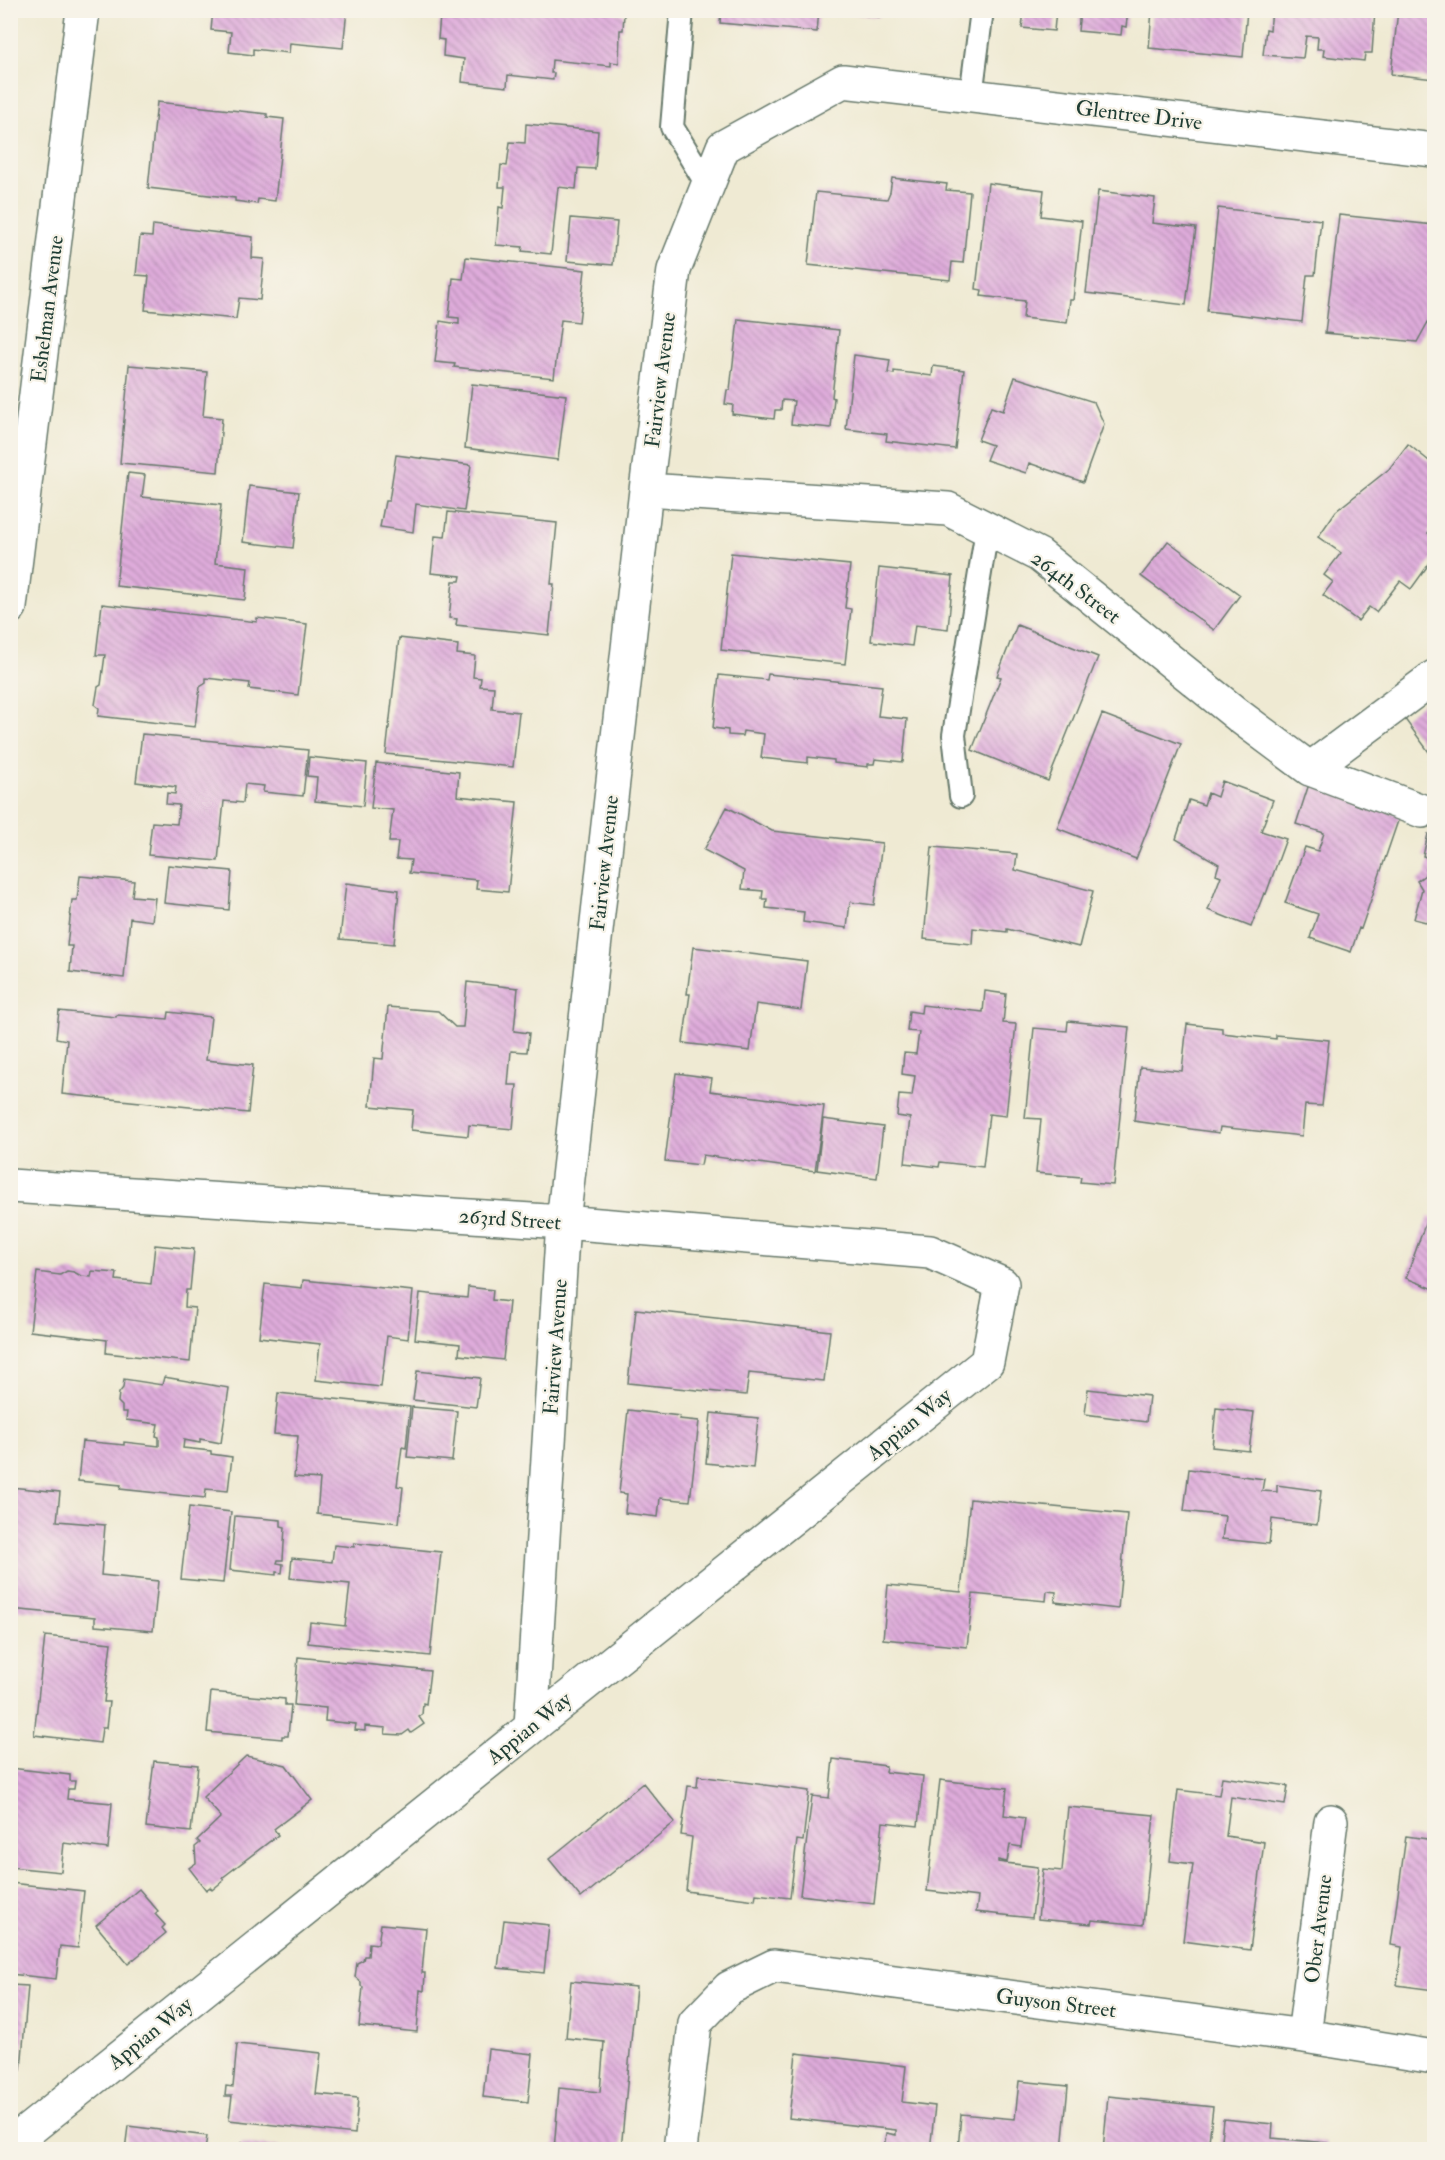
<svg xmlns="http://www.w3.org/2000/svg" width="1445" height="2160" font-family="'IM FELL Double Pica',serif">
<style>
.building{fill:url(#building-back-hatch)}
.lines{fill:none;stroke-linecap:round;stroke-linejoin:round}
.service-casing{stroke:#687a6c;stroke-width:26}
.minor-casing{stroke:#687a6c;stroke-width:36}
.service{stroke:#fff;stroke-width:22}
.minor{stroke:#fff;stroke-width:33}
.labels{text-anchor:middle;stroke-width:4.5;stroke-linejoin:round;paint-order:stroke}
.street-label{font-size:21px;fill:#1f3d34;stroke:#f7f3e8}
</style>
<defs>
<pattern id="building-back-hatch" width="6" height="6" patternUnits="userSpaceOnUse" patternTransform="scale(1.5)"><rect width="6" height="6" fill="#dfacdb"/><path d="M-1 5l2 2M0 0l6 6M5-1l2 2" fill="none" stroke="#b48db2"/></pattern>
</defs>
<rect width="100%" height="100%" fill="#f7f3e8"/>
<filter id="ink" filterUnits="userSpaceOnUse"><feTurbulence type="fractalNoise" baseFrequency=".0167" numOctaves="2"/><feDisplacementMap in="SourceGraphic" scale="12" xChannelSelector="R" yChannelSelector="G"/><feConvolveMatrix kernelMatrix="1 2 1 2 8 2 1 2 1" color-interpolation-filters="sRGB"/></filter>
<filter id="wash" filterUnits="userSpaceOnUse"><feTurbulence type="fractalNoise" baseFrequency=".008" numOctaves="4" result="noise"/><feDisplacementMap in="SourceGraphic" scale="24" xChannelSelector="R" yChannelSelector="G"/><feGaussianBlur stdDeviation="1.35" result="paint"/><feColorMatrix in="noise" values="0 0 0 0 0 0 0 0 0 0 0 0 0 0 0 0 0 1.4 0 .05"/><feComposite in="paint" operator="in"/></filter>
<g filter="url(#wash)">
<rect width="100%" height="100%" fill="#efead3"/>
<g id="blocks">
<!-- building -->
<path class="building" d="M213,10H347L343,48L290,43L289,53L253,49V55L229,52L231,32L211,30Z
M447,10H615V13L624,14L623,30H620L619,63L611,62V66L552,60L551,73H554L553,80L508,75L507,87L462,82L464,59L443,56L444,40L438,39L440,16L447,17Z
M721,10H819L817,32L720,23Z
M836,10H880L879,17L836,12Z
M899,10H941L940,18L899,14Z
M1024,10H1056L1054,31L1022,28Z
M1080,10H1128L1126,27L1122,26L1121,35L1078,31Z
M1152,10H1247L1243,57L1149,48Z
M1272,10H1375L1372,53H1365L1364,61L1323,56L1324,49H1317L1318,37L1306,36L1303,58L1263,55L1266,29L1270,30Z
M1398,10H1434V79L1391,74Z
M157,102L267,114V117L284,119L275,201L258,199L257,204L235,201V198L148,188Z
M526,124L598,131L595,169L578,168L576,189L558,187L551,254L522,251L523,247L496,245L499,207L503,208L505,187H499L501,165L507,166L510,142L525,143Z
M892,178L947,184L946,190L970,192L963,263L952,262L950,280L808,265L816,192L887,199L890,192Z
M988,183L1044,190L1041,216L1082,221L1073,300H1070L1067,323L1023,318L1025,301L981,296L982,290L976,289Z
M1098,191L1155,198L1152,223L1196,228L1186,305L1086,293Z
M1218,208L1321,220L1315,275H1307L1302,322L1207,311Z
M1339,215L1434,225V311L1417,342L1325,333Z
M571,218L617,222L613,265L567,261Z
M153,225L253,237L252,258L264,259L260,300L239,298L236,319L145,310L149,276L136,275L140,236L152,237Z
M466,257L585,270L579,322L561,320L554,378L454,367L455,364L435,362L440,321L459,324V318L449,317L453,278L463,279Z
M738,319L839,330L832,397L834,398L831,428L791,424L794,401L782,400L781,410H775L774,419L732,414L733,405L725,404L727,390H730Z
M854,355L890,360L888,373L894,374V371L932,376L933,366L964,370L955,449L886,441L887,434L846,429Z
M129,365L207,372L203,416L222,418L218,472L120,463Z
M1015,377L1094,402L1104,424L1083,482L1029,463L1026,473L986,460L992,445L978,440L991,407L1003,411Z
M472,384L566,395L558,460L465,448Z
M1408,444L1434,465V524L1428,533L1434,538V557L1411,589L1400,581L1376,612L1369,607L1358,621L1323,595L1333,582L1324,575L1341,553L1318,537L1336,511L1389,469Z
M396,455L471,465L464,511L416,504L413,532L380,527L385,501H389Z
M128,473L145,475L142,497L221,505L215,563L248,567L245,600L116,586Z
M249,486L299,492L293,548L243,542Z
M448,512L557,523L551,584H554L549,635L456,625L457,619L449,618L453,581H460L461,576L431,573L435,536L445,537Z
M1168,541L1240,595L1214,630L1141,576Z
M731,553L850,565L845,608L851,609L845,664L721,650Z
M879,568L953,576L948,629L915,625L912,646L871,641Z
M102,604L257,622V618L307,624L298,695L249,689L250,683L206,678V683L200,687L195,727L98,716L99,708L95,705L98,687L101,685L105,655H96Z
M1017,625L1098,657L1048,781L972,750L1001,677L997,676Z
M399,638L458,645L457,654L475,656L473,677L481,678L480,686L494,687L492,709L519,712L513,767L386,754Z
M768,674L882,686L878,716L907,719L903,762L875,759L874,764H868V767L834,763V760L808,757V763L761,758L764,734L743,731L742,736L728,735V730L713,728L719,675L767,680Z
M1434,695V759L1404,718Z
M1102,714L1181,744L1136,859L1057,828Z
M142,734L308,750L303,796L263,792L264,786L245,784L243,803L224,801L218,861L148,855L152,822L177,824L179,805L166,804L167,793L175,794L176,787L136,782Z
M309,757L367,763L363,806L315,801L317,777L307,776Z
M376,763L459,772L457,796L517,802L508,892L476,889L477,880L409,873L411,860L396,859L398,842H389L393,810L371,808Z
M1222,781L1273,800L1261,831L1286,839L1266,894L1264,893L1251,927L1208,910L1221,876L1216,874L1219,864L1176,839L1189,800L1204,805L1208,793L1217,797Z
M1309,784L1400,815L1361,929L1359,928L1351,952L1310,938L1318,914L1285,903L1305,847L1318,851L1324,833L1296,824Z
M727,807L772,831L882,843L874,905L850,902L847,928L803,922L804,912L766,908L767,899H762L763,891L742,889L744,871L704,850Z
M1428,834L1434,835V924L1414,919L1422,889L1417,881L1425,875L1429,858L1423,856Z
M932,847L1017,854L1015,870L1093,891L1079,947L1007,929V932L973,928L972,944L924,939Z
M168,865L232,871L229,910L164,903Z
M80,876L134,881L132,896L155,898L152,921L130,918L124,978L70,972L72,946H67L72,900H77Z
M346,883L399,890L394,944L340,939Z
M693,947L807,961L801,1010L756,1004L750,1051L683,1043L690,994H687Z
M467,982L518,988L514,1031L529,1033L527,1052L511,1051L508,1085H517L513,1129L469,1125L468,1136L411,1130L413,1110L370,1106L374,1058L383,1059L388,1007L438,1011L455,1027H463Z
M985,991L1006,994L1003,1023L1016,1024L1006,1116L989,1114L983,1167L940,1162L939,1167L905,1163L910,1118L897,1116L899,1095L912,1096L915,1076L902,1074L904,1053L916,1054L919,1032L907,1031L909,1011L921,1013L922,1005L983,1012Z
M59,1011L116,1017L117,1015L168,1019L169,1012L211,1017L206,1060L253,1065L248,1113L62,1094L67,1040L56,1038Z
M1068,1021L1129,1027L1113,1185L1080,1182L1081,1177L1036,1173L1041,1119L1025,1118L1034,1028L1067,1031Z
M1187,1024L1222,1028V1033L1276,1039V1035L1329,1040L1322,1106L1305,1105L1302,1136L1220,1127L1219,1133L1134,1121L1140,1067L1182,1071Z
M676,1073L712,1078L710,1091L824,1106L815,1171L703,1155L701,1165L665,1161Z
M823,1119L883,1127L877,1178L817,1170Z
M1428,1216L1434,1218V1289L1406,1278Z
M155,1245L194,1249L190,1290H186L185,1307L195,1308L190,1362L106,1353L107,1340L30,1331L37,1272L60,1275L67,1271L74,1272L81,1276L91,1277L92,1271L117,1273L116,1280L151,1284Z
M303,1280L413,1291L408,1339L387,1336L381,1387L316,1380L320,1344L259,1337L265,1284L302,1288Z
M468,1287L493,1290L492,1300L509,1302L503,1360L459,1355L460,1344L415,1339L420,1293L467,1298Z
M636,1309L830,1331L824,1381L749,1373L746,1395L628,1383Z
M417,1371L480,1378L476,1407L413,1400Z
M164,1377L229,1388L221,1443L200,1439V1443L184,1440L183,1448L211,1451V1454L232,1457L228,1491L206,1489L205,1498L120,1489L121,1485L78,1481L82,1441L124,1445V1442L159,1446V1437L156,1436L158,1424L126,1420L127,1412H122V1406L118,1402L119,1393L123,1388L124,1379L162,1385Z
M1088,1389L1149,1396L1146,1422L1085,1414Z
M278,1393L410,1407L406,1448L402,1447L397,1486L403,1487L399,1523L317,1514L320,1479L294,1477L298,1436L274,1434Z
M412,1407L457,1411L452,1461L407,1457Z
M1216,1408L1254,1412L1249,1451L1212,1447Z
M628,1410L680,1416L679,1419L699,1421L690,1501L660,1498L658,1517L625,1513L627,1494L619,1493Z
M711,1413L758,1418L753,1468L706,1463Z
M1189,1469L1264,1479L1262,1491L1277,1492V1485L1321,1491L1317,1525L1272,1519L1269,1544L1222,1539L1225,1516L1184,1511Z
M10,1487L60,1492L57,1521L105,1525L101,1575L158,1581L153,1631L95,1626V1617L10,1609Z
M970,1499L1127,1514L1118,1609L1055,1602L1056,1592L1047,1591L1046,1601L973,1594L967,1647L883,1639L888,1585L961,1592Z
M189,1507L231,1512L223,1583L181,1579Z
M235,1516L281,1520V1526L285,1527L283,1560H278L277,1563L283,1564L282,1573L276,1572V1575L230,1570Z
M354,1543L441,1552L430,1656L308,1643L310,1622L345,1626L350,1584L290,1578L292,1558L332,1562L334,1545L354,1547Z
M45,1636L111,1643L104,1702H109L106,1728H102L100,1743L34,1735Z
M298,1657L430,1671L426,1704L423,1703L422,1715L419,1717L424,1724L411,1733L409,1730L402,1735L385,1734L386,1728L365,1726V1731L355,1730L356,1724L325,1721L326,1708L294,1705Z
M211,1692L285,1699V1705H291L288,1736H282V1739L207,1732Z
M246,1756L286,1765L312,1800L274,1829L278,1835L222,1878L224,1880L212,1890L210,1887L206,1890L189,1868L196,1863L195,1847L200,1843L197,1840L221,1817L203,1797Z
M833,1759L886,1766L885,1772L923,1776L918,1826L883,1822L874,1904L800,1895L812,1796L829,1798Z
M154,1761L198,1765L191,1832L146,1827Z
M10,1768L70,1775V1781H75L74,1789H68L67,1799L112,1803L108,1849L64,1843L61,1872L10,1867Z
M698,1776L809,1791L803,1841L797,1840L790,1898L756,1894L755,1900L686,1891L692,1837L681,1835L688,1786L697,1787Z
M1222,1777L1288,1786L1285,1805L1231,1797L1226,1836L1264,1842L1250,1950L1183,1941L1193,1864L1170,1861L1178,1790L1219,1795Z
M940,1780L1007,1788L1004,1815L1025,1818L1021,1847L1010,1845L1007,1862L998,1860V1862L1038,1867L1032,1918L976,1912L978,1897L927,1891Z
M643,1783L675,1822L581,1898L549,1859Z
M1068,1807L1154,1815L1143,1925L1092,1920L1091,1924L1038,1919L1043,1869L1062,1871Z
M1406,1836L1434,1840V1990L1397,1985L1402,1947L1391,1945Z
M10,1883L84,1891L78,1948L60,1946L56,1979L10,1974L13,1945H10Z
M139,1889L158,1911L155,1914L165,1925L162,1928L166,1933L128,1964L96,1925Z
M504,1920L549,1925L544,1973L498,1968Z
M381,1924L426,1928L422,1973H425L424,1991L420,1990L417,2032L359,2026L363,1987L361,1986V1982L355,1977L357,1963L363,1960L364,1956H368L369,1943L378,1944Z
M571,1981L636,1987L621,2150H554L559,2088L600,2092L604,2042L566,2038Z
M10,1985L28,1986L21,2070L10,2069Z
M237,2044L321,2053L316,2094L358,2098L355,2134L229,2120L232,2096H225L226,2086L233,2087Z
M488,2049L533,2054L528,2102L483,2097Z
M796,2053L906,2066L902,2102L935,2106L930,2150H884L886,2133L896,2135V2130L789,2118Z
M1019,2081L1068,2086L1062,2150H958L961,2114L1015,2119Z
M1108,2096L1213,2107L1208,2150H1103Z
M1223,2119L1273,2124L1272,2138L1327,2143L1326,2150H1220Z
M128,2126L207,2136L205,2150H125Z
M241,2143L289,2148V2150H240Z"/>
</g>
</g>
<g filter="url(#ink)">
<use href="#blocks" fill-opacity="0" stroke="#687a6c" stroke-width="1.5"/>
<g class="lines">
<defs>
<path id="service" d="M682,10L672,127L708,186
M971,96L982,10
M961,796L954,735L987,529"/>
<path id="minor" d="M646,490L948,509L1039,555L1239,716L1310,769L1422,811
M10,607L83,10
M1310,769L1434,677
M10,1186L563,1222L930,1252L1002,1284L987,1362L10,2145
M531,1726L563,1222L646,490L674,270L723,147L843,81L1434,150
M1304,2036L1331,1821
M680,2150L695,2023L729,1988L774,1966L1304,2036L1434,2057"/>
</defs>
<!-- service casing -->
<use href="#service" class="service-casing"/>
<!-- minor casing -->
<use href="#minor" class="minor-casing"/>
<!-- service -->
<use href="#service" class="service"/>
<!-- minor -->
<use href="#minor" class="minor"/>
</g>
</g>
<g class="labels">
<!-- street labels -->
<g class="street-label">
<text transform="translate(1139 115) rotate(7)" y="7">Glentree Drive</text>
<text transform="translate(47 309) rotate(-83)" y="7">Eshelman Avenue</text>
<text transform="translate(660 380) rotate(-83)" y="7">Fairview Avenue</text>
<text transform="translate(1076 587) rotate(37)" y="7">264th Street</text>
<text transform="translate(604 863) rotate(-84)" y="7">Fairview Avenue</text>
<text transform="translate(510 1219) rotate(4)" y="7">263rd Street</text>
<text transform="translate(555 1347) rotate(-86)" y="7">Fairview Avenue</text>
<text transform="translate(909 1424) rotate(-39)" y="7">Appian Way</text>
<text transform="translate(529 1728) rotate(-39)" y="7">Appian Way</text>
<text transform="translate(1318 1929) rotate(-83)" y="7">Ober Avenue</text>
<text transform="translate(1056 2003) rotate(7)" y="7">Guyson Street</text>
<text transform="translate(150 2033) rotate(-39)" y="7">Appian Way</text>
</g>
</g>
<!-- margin -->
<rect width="1445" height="2160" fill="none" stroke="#f7f3e8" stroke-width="36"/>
</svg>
